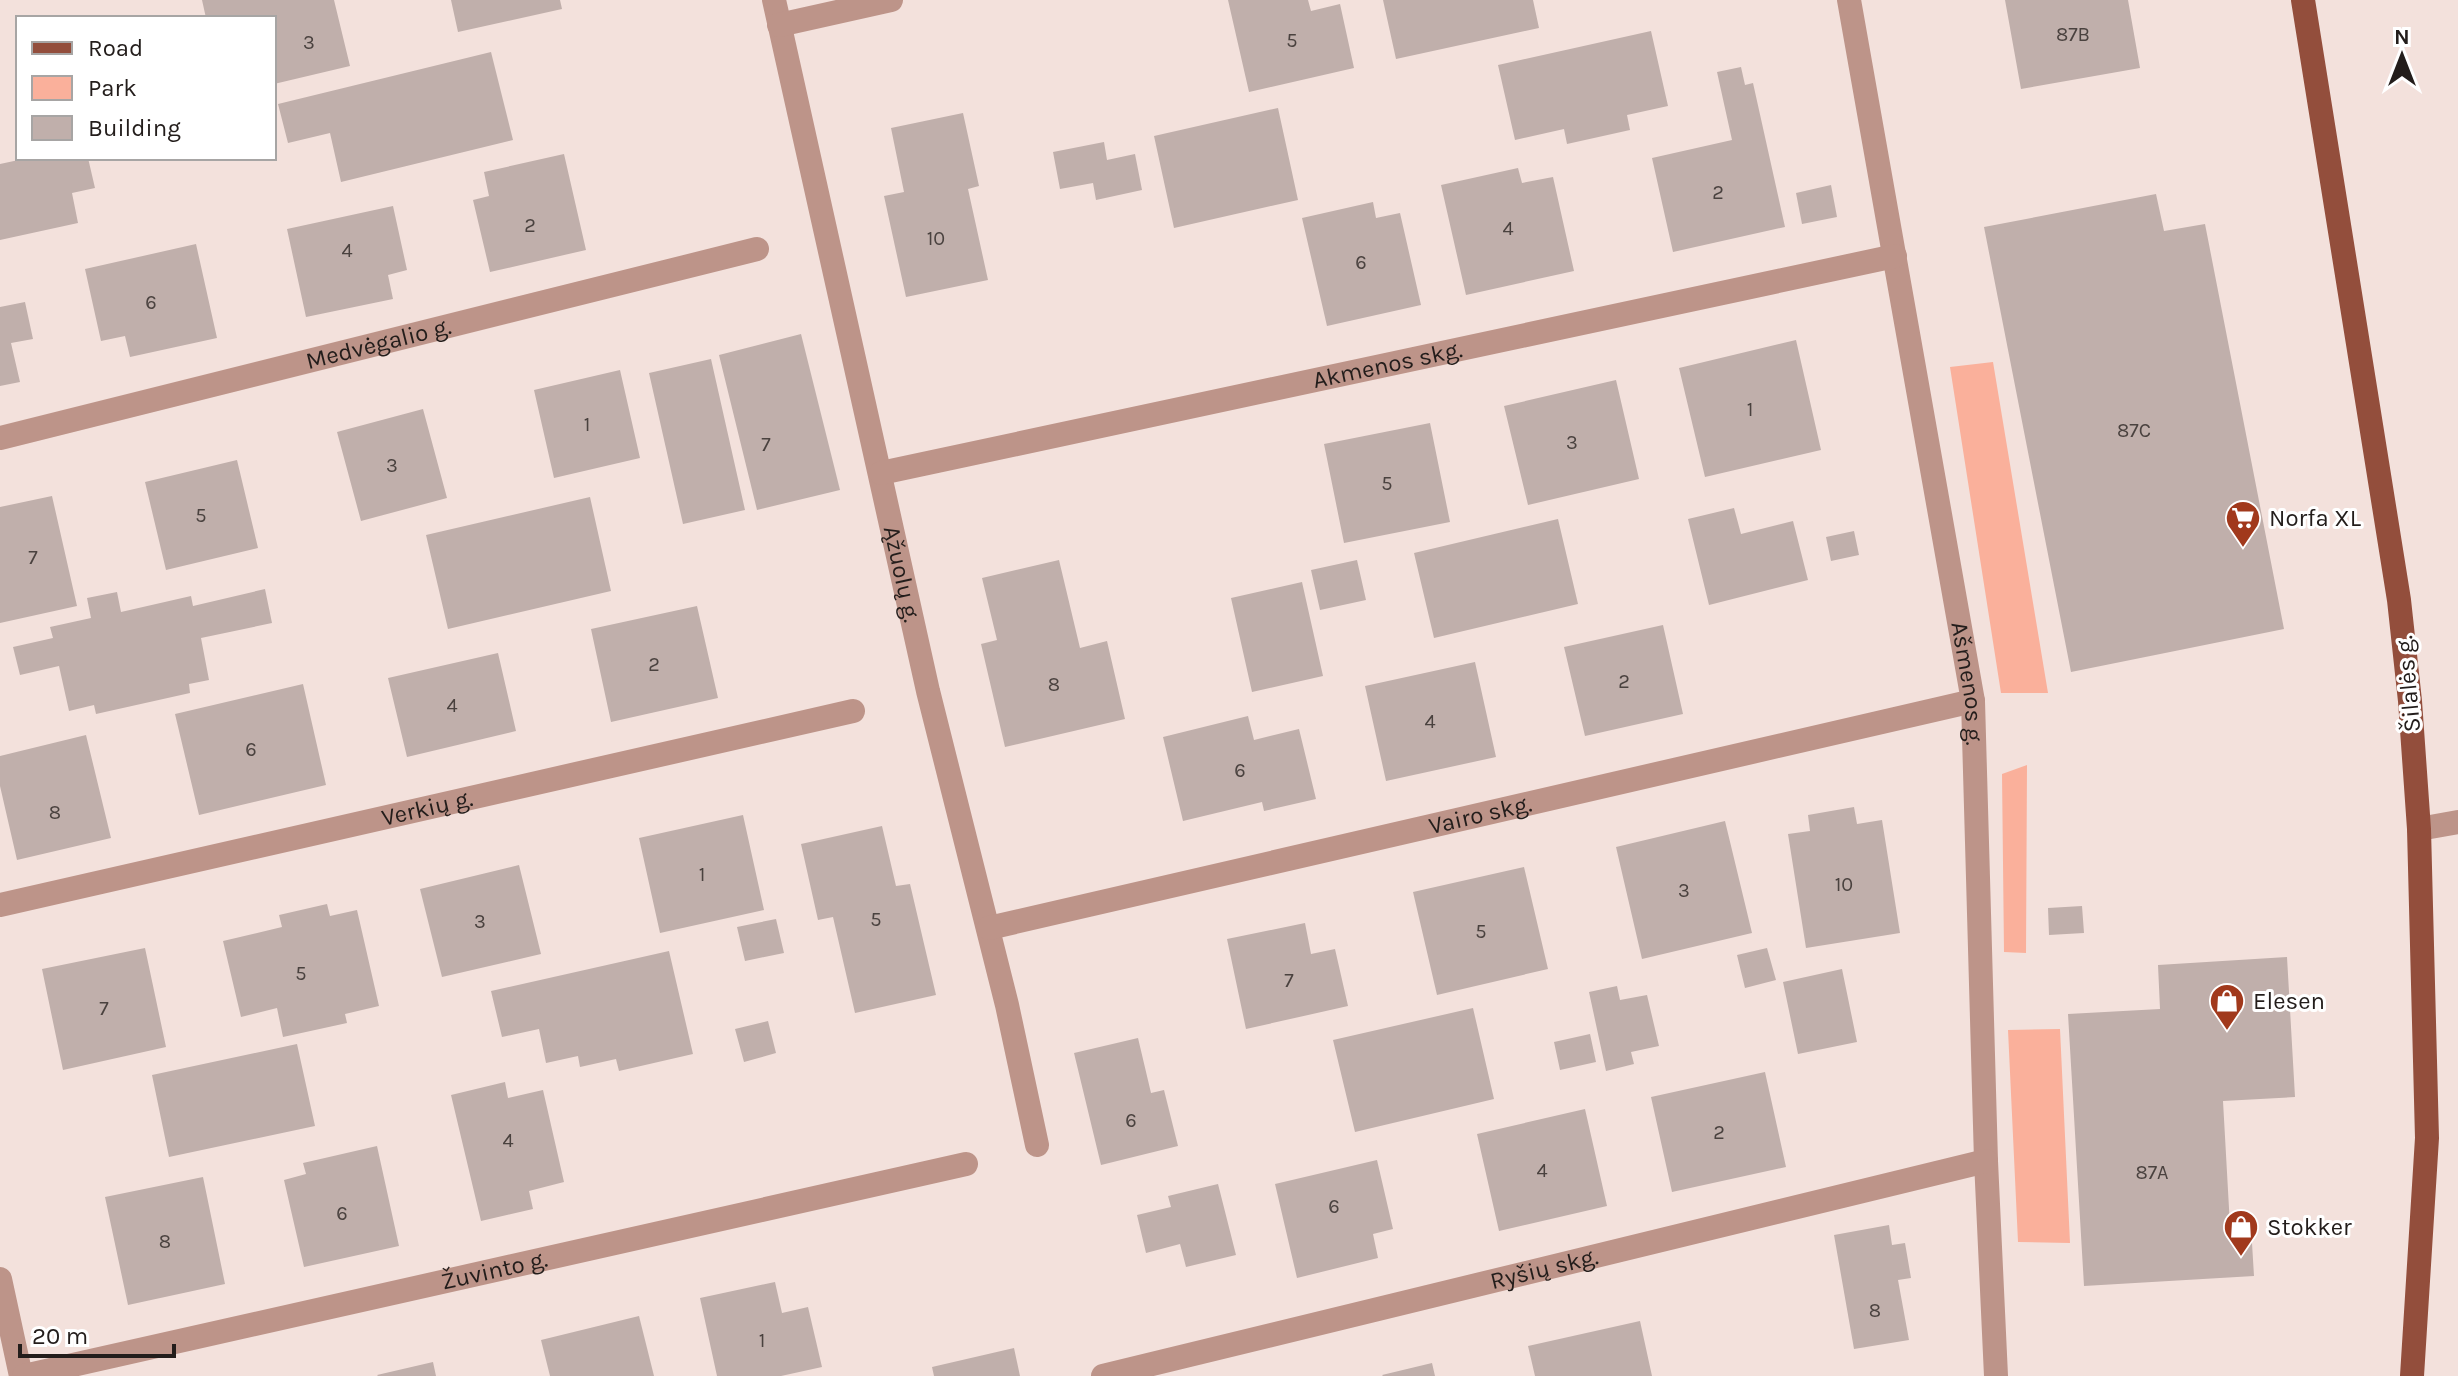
<svg xmlns="http://www.w3.org/2000/svg" width="2458" height="1376" font-family="Karla,sans-serif">
<style>
.green{fill:#fab09b}
.building{fill:#c0afab}
.lines{fill:none;stroke-linecap:round;stroke-linejoin:round}
.street{stroke:#bd9489;stroke-width:24}
.primary{stroke:#934e3c;stroke-width:24}
.labels{text-anchor:middle;stroke-width:6;stroke-linejoin:round;paint-order:stroke}
.number-label{font-size:20px;fill:#4a423f}
.street-label{font-size:24px;fill:#231d1b;stroke:#fff}
.poi-label{font-size:24px;fill:#231d1b;stroke:#fff;text-anchor:start}
</style>
<rect width="100%" height="100%" fill="#f3e1dc"/>
<!-- green -->
<path class="green" d="M1993,362L2048,693H2001L1950,367Z
M2027,765L2026,953L2004,952L2002,774Z
M2060,1029L2070,1243L2018,1242L2008,1030Z"/>
<!-- building -->
<path class="building" d="M202,0H334L350,66L274,84V18H206Z
M451,0H560L562,9L458,32Z
M1228,0H1308L1311,11L1340,4L1354,68L1249,92Z
M1383,0H1533L1539,28L1396,59Z
M2005,0H2128L2140,68L2021,89Z
M1651,31L1668,106L1627,115L1630,130L1567,144L1564,129L1515,140L1498,65Z
M491,52L513,140L341,182L330,133L288,143L278,104Z
M1741,67L1745,85L1753,83L1785,227L1673,252L1652,158L1732,140L1717,72Z
M1278,108L1298,200L1174,228L1154,136Z
M963,113L979,186L968,189L988,280L906,297L884,196L904,192L891,128Z
M1104,142L1107,160L1135,154L1142,190L1096,200L1093,183L1060,189L1053,152Z
M564,154L586,250L490,272L473,200L489,196L484,172Z
M28,158H88L95,188L72,193L78,223L0,240V164Z
M1518,168L1522,183L1553,177L1574,271L1466,295L1441,185Z
M1831,185L1837,217L1802,224L1796,193Z
M2156,194L2164,231L2205,224L2284,629L2071,672L1984,227Z
M1373,202L1376,218L1400,213L1421,305L1327,326L1302,218Z
M393,206L407,270L388,275L393,299L306,317L287,229Z
M196,244L217,338L130,357L125,336L101,341L85,269Z
M25,302L33,339L11,343L20,382L0,386V307Z
M801,334L840,490L757,510L719,355Z
M1796,340L1821,450L1705,477L1679,368Z
M711,359L745,510L683,524L649,373Z
M620,370L640,458L554,478L534,390Z
M1616,380L1639,479L1528,505L1504,406Z
M423,409L447,498L361,521L337,432Z
M1430,423L1450,522L1344,543L1324,444Z
M237,460L258,548L166,570L145,482Z
M52,496L77,606L0,623V507Z
M590,497L611,591L448,629L426,535Z
M1734,508L1741,534L1793,521L1808,580L1709,605L1688,519Z
M1558,519L1578,604L1434,638L1414,553Z
M1854,531L1859,555L1831,561L1826,537Z
M1059,560L1080,648L1107,641L1125,719L1005,747L981,644L997,640L982,578Z
M1357,560L1366,600L1320,610L1311,570Z
M1302,582L1323,676L1252,692L1231,598Z
M265,589L272,623L201,638L209,680L189,684L190,693L96,714L94,705L69,711L59,666L20,675L13,647L53,638L50,627L91,618L87,598L117,592L121,612L191,596L193,606Z
M697,606L718,698L611,722L591,629Z
M1663,625L1683,714L1585,736L1564,647Z
M498,653L516,731L407,757L388,678Z
M1475,662L1496,757L1386,781L1365,686Z
M303,684L326,785L199,815L175,714Z
M1248,716L1254,740L1299,729L1316,799L1264,811L1262,802L1183,821L1163,737Z
M86,735L111,838L17,860L0,786V756Z
M1854,807L1857,824L1882,820L1900,933L1806,948L1788,834L1810,831L1808,815Z
M743,815L764,910L660,933L639,838Z
M1725,821L1752,933L1642,959L1616,847Z
M882,826L896,886L910,884L936,995L855,1013L833,917L818,920L801,844Z
M519,865L541,954L442,977L420,889Z
M1524,867L1548,969L1437,995L1413,892Z
M327,904L330,916L357,910L379,1006L345,1014L347,1023L283,1037L277,1008L241,1017L223,941L282,927L279,915Z
M2082,906L2084,933L2049,935L2048,908Z
M776,919L784,953L745,961L737,927Z
M1305,923L1311,954L1335,949L1348,1006L1246,1029L1227,939Z
M145,948L166,1047L63,1070L42,969Z
M1767,948L1776,980L1745,988L1737,955Z
M669,951L693,1054L619,1071L616,1059L580,1067L578,1056L546,1063L539,1029L502,1037L491,991Z
M2287,957L2295,1097L2223,1101L2231,1244L2252,1243L2254,1276L2084,1286L2068,1014L2160,1009L2158,965Z
M1842,969L1857,1042L1798,1054L1783,982Z
M1617,986L1620,1000L1647,995L1659,1046L1631,1052L1634,1064L1606,1071L1589,992Z
M1473,1008L1494,1099L1355,1132L1333,1040Z
M768,1021L776,1053L744,1062L735,1029Z
M1590,1034L1596,1062L1560,1070L1554,1042Z
M1138,1038L1151,1093L1164,1090L1178,1146L1101,1165L1074,1053Z
M297,1044L315,1126L169,1157L152,1075Z
M1765,1072L1786,1167L1672,1192L1651,1097Z
M505,1082L508,1098L543,1090L564,1182L529,1191L533,1209L481,1221L451,1095Z
M1585,1109L1607,1206L1499,1231L1477,1134Z
M377,1146L399,1246L304,1267L284,1180L306,1174L303,1163Z
M1377,1160L1393,1229L1373,1234L1378,1258L1297,1278L1275,1184Z
M203,1177L225,1284L128,1305L105,1197Z
M1218,1184L1236,1255L1186,1267L1180,1244L1146,1253L1137,1215L1171,1207L1168,1196Z
M1889,1225L1892,1245L1905,1243L1911,1278L1898,1280L1909,1340L1854,1349L1834,1235Z
M775,1282L782,1313L808,1307L822,1367L781,1376H717L700,1298Z
M639,1316L654,1376H550L541,1340Z
M1640,1321L1652,1376H1535L1528,1346Z
M1014,1348L1020,1376H934L932,1367Z
M433,1362L436,1376H378L377,1375Z
M1432,1363L1435,1376H1383L1382,1375Z"/>
<g class="lines">
<!-- street -->
<g class="street">
<path id="s1" d="M774,0L928,691L1007,1005L1037,1145"/>
<path id="s2" d="M1849,0L1973,701L1986,1161L1996,1376"/>
<path d="M779,25L891,0"/>
<path id="s3" d="M0,438L757,249"/>
<path id="s4" d="M881,473L1895,256"/>
<path d="M2419,829L2458,822"/>
<path id="s5" d="M0,905L853,711"/>
<path id="s6" d="M989,928L1973,701"/>
<path d="M0,1279L21,1376"/>
<path id="s7" d="M24,1376L966,1164"/>
<path id="s8" d="M1103,1376L1986,1161"/>
</g>
<!-- primary -->
<path class="primary" d="M2303,0L2399,600L2410,701L2419,829L2427,1138L2412,1376"/>
</g>
<!-- icons -->
<defs>
<symbol id="supermarket-pin" viewBox="-11 -11 22 30"><path d="M0 17L-7.5 6A9.5 9.5 0 1 1 7.5 6Z" fill="#a1391c" stroke="#fff"/><path d="M-6-5.5h2.5l.6 2H6L4.5 2H-2.5L-4.4-4H-6ZM-1.5 3.2a1.3 1.3 0 1 0 .1 0ZM3 3.2a1.3 1.3 0 1 0 .1 0Z" fill="#fff"/></symbol>
<symbol id="shop-pin" viewBox="-11 -11 22 30"><path d="M0 17L-7.5 6A9.5 9.5 0 1 1 7.5 6Z" fill="#a1391c" stroke="#fff"/><path d="M-5-2.5h2.3a2.7 3.5 0 0 1 5.4 0H5L5.5 6h-11ZM-1.5-2.5h3a1.5 2.3 0 0 0-3 0Z" fill="#fff"/></symbol>
</defs>
<g fill-rule="evenodd">
<use href="#supermarket-pin" x="2223" y="498" width="40" height="54"/>
<use href="#shop-pin" x="2207" y="981" width="40" height="54"/>
<use href="#shop-pin" x="2221" y="1207" width="40" height="54"/>
</g>
<g class="labels">
<!-- number labels -->
<g class="number-label">
<text x="2073" y="41">87B</text>
<text x="1292" y="47">5</text>
<text x="309" y="49">3</text>
<text x="1718" y="199">2</text>
<text x="530" y="232">2</text>
<text x="1508" y="235">4</text>
<text x="936" y="245">10</text>
<text x="347" y="257">4</text>
<text x="1361" y="269">6</text>
<text x="151" y="309">6</text>
<text x="1750" y="416">1</text>
<text x="587" y="431">1</text>
<text x="2134" y="437">87C</text>
<text x="1572" y="449">3</text>
<text x="766" y="451">7</text>
<text x="392" y="472">3</text>
<text x="1387" y="490">5</text>
<text x="201" y="522">5</text>
<text x="33" y="564">7</text>
<text x="654" y="671">2</text>
<text x="1624" y="688">2</text>
<text x="1054" y="691">8</text>
<text x="452" y="712">4</text>
<text x="1430" y="728">4</text>
<text x="251" y="756">6</text>
<text x="1240" y="777">6</text>
<text x="55" y="819">8</text>
<text x="702" y="881">1</text>
<text x="1844" y="891">10</text>
<text x="1684" y="897">3</text>
<text x="876" y="926">5</text>
<text x="480" y="928">3</text>
<text x="1481" y="938">5</text>
<text x="301" y="980">5</text>
<text x="1289" y="987">7</text>
<text x="104" y="1015">7</text>
<text x="1131" y="1127">6</text>
<text x="1719" y="1139">2</text>
<text x="508" y="1147">4</text>
<text x="1542" y="1177">4</text>
<text x="2152" y="1179">87A</text>
<text x="1334" y="1213">6</text>
<text x="342" y="1220">6</text>
<text x="165" y="1248">8</text>
<text x="1875" y="1317">8</text>
<text x="762" y="1347">1</text>
</g>
<!-- street labels -->
<g class="street-label">
<text dy="8" stroke="none"><textPath href="#s3" startOffset="390">Medvėgalio g.</textPath></text>
<text dy="8" stroke="none"><textPath href="#s4" startOffset="518">Akmenos skg.</textPath></text>
<text dy="8" stroke="none"><textPath href="#s1" startOffset="588">Ąžuolų g.</textPath></text>
<text dy="8" stroke="none"><textPath href="#s2" startOffset="694">Ašmenos g.</textPath></text>
<text transform="translate(2408 684) rotate(-95)" y="8">Šilalės g.</text>
<text dy="8" stroke="none"><textPath href="#s5" startOffset="438">Verkių g.</textPath></text>
<text dy="8" stroke="none"><textPath href="#s6" startOffset="504">Vairo skg.</textPath></text>
<text dy="8" stroke="none"><textPath href="#s8" startOffset="454">Ryšių skg.</textPath></text>
<text dy="8" stroke="none"><textPath href="#s7" startOffset="482">Žuvinto g.</textPath></text>
</g>
<!-- poi labels -->
<g class="poi-label">
<text x="2269" y="526">Norfa XL</text>
<text x="2253" y="1009">Elesen</text>
<text x="2267" y="1235">Stokker</text>
</g>
</g>
<!-- legend -->
<rect x="16" y="16" width="260" height="144" fill="#ffffff" stroke="#a7a5a4" stroke-width="2"/>
<rect x="32" y="42" width="40" height="12" fill="#934e3c" stroke="#a7a5a4" stroke-width="2"/>
<text x="88" y="56" font-size="24" fill="#231d1b">Road</text>
<rect x="32" y="76" width="40" height="24" fill="#fab09b" stroke="#a7a5a4" stroke-width="2"/>
<text x="88" y="96" font-size="24" fill="#231d1b">Park</text>
<rect x="32" y="116" width="40" height="24" fill="#c0afab" stroke="#a7a5a4" stroke-width="2"/>
<text x="88" y="136" font-size="24" fill="#231d1b">Building</text>
<!-- north arrow -->
<g transform="translate(2402 56)" stroke="#ffffff" stroke-width="6" paint-order="stroke">
<path d="M0-6L14 30L0 20L-14 30Z" fill="#231d1b"/>
<text y="-12" font-size="22" font-weight="bold" text-anchor="middle" fill="#231d1b">N</text>
</g>
<!-- scale -->
<path d="M20 1344v12h154v-12" fill="none" stroke="#231d1b" stroke-width="4"/>
<text x="32" y="1344" font-size="24" fill="#231d1b" stroke="#ffffff" stroke-width="6" paint-order="stroke">20 m</text>
</svg>
